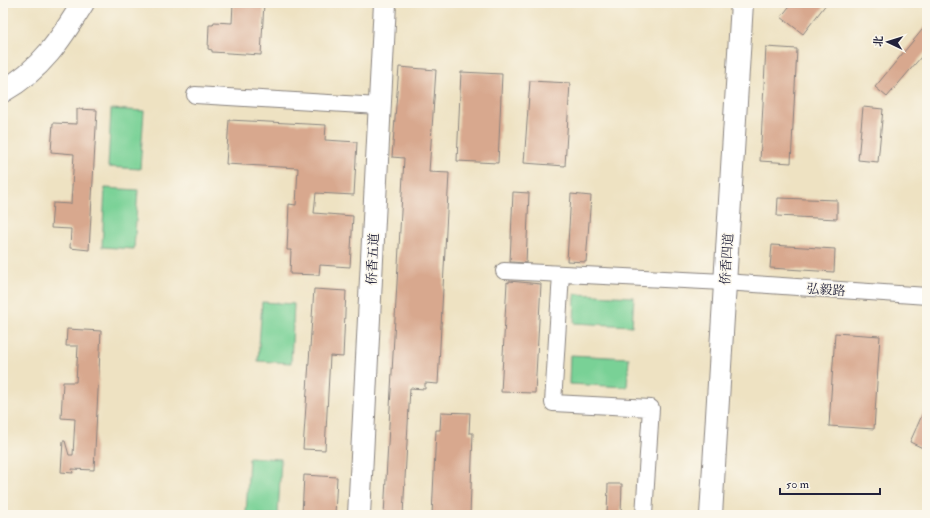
<svg xmlns="http://www.w3.org/2000/svg" width="930" height="518" font-family="'IM FELL Double Pica','Noto Serif SC',serif">
<style>
.green{fill:#79d196;stroke:#4e7a68}
.building{fill:#d8a88e}
.lines{fill:none;stroke-linecap:round;stroke-linejoin:round}
.street-casing{stroke:#88827e;stroke-width:18}
.secondary-casing{stroke:#88827e;stroke-width:24}
.street{stroke:#fff;stroke-width:16}
.secondary{stroke:#fff;stroke-width:22}
.labels{text-anchor:middle;stroke-width:3;stroke-linejoin:round;paint-order:stroke}
.street-label{font-size:13px;fill:#22223b;stroke:#fbf7ec}
</style>
<rect width="100%" height="100%" fill="#fbf7ec"/>
<filter id="ink" filterUnits="userSpaceOnUse"><feTurbulence type="fractalNoise" baseFrequency=".025" numOctaves="2"/><feDisplacementMap in="SourceGraphic" scale="8" xChannelSelector="R" yChannelSelector="G"/><feConvolveMatrix kernelMatrix="1 2 1 2 8 2 1 2 1" color-interpolation-filters="sRGB"/></filter>
<filter id="wash" filterUnits="userSpaceOnUse"><feTurbulence type="fractalNoise" baseFrequency=".012" numOctaves="4" result="noise"/><feDisplacementMap in="SourceGraphic" scale="16" xChannelSelector="R" yChannelSelector="G"/><feGaussianBlur stdDeviation="0.9" result="paint"/><feColorMatrix in="noise" values="0 0 0 0 0 0 0 0 0 0 0 0 0 0 0 0 0 1.4 0 .05"/><feComposite in="paint" operator="in"/></filter>
<g filter="url(#wash)">
<rect width="100%" height="100%" fill="#eee2c2"/>
<!-- green -->
<path class="green" d="M111,109L144,111L140,169L108,167Z
M105,188L138,190L134,249L102,247Z
M575,294L634,297L632,326L574,323Z
M262,302L294,304L291,363L258,361Z
M570,355L629,358L627,387L569,384Z
M249,457L281,459L278,515H246Z"/>
<g id="blocks">
<!-- building -->
<path class="building" d="M233,3H264L261,55L212,52V50L208,49L209,25H213L214,22L232,23Z
M792,3H827L803,34L781,17Z
M927,24V50L887,97L875,87Z
M766,47L797,49L791,163L760,161Z
M399,67L436,70L429,172L449,173L438,384L425,383V389L410,388L403,515H384L404,158L392,157Z
M461,72L502,74L498,163L457,161Z
M530,81L570,83L565,166L524,163Z
M863,107L883,109L878,162L858,160Z
M77,109L97,110L89,250L70,248L71,229L51,228L53,203L71,204L74,154L51,152L53,123L77,124Z
M229,120L326,125L325,140L357,142L354,195L316,193L314,213L353,216L350,267L320,265L319,275L290,274L291,250H287L289,204L296,205L298,168L226,164Z
M513,192L529,193L526,263L510,262Z
M571,194L591,196L586,262L567,261Z
M778,198L837,200V219L777,216Z
M772,245L835,249L834,272L770,268Z
M509,281L541,284L535,393L501,392L507,282L509,283Z
M314,289L346,291L343,357L330,356L325,450L303,449Z
M67,329L101,331L94,470L72,469L73,473L61,472L63,441H65L69,455H73L75,419L61,418L63,382H76L78,346H66Z
M835,333L880,336L874,429L829,426Z
M927,404V450L910,442Z
M441,412L470,413L469,433H473L470,515H432L436,430H440Z
M304,475L337,477L335,515H302Z
M608,484H622L621,515H607Z"/>
</g>
</g>
<g filter="url(#ink)">
<use href="#blocks" fill-opacity="0" stroke="#88827e" stroke-width="1"/>
<g class="lines">
<defs>
<path id="street" d="M195,95L379,106
M504,271L724,282L927,296
M561,274L553,403L651,408L644,515"/>
<path id="secondary" d="M3,91C41,70 61,39 83,3
M359,515L385,3
M711,515L742,3"/>
</defs>
<!-- street casing -->
<use href="#street" class="street-casing"/>
<!-- secondary casing -->
<use href="#secondary" class="secondary-casing"/>
<!-- street -->
<use href="#street" class="street"/>
<!-- secondary -->
<use href="#secondary" class="secondary"/>
</g>
</g>
<g class="labels">
<!-- street labels -->
<g class="street-label">
<text transform="translate(372 259) rotate(-87)" y="5">侨香五道</text>
<text transform="translate(726 259) rotate(-86)" y="5">侨香四道</text>
<text transform="translate(826 289) rotate(4)" y="5">弘毅路</text>
</g>
</g>
<!-- margin -->
<rect width="930" height="518" fill="none" stroke="#fbf7ec" stroke-width="16"/>
<!-- north arrow -->
<g transform="translate(888 42) rotate(274)" stroke="#fbf7ec" stroke-width="3" paint-order="stroke">
<path d="M0-3L7 15L0 10L-7 15Z" fill="#22223b"/>
<text y="-6" font-size="11" font-weight="bold" text-anchor="middle" fill="#22223b">北</text>
</g>
<!-- scale -->
<path d="M780 488v6h100v-6" fill="none" stroke="#22223b" stroke-width="2"/>
<text x="786" y="488" font-size="12" fill="#22223b" stroke="#fbf7ec" stroke-width="3" paint-order="stroke">50 m</text>
</svg>
